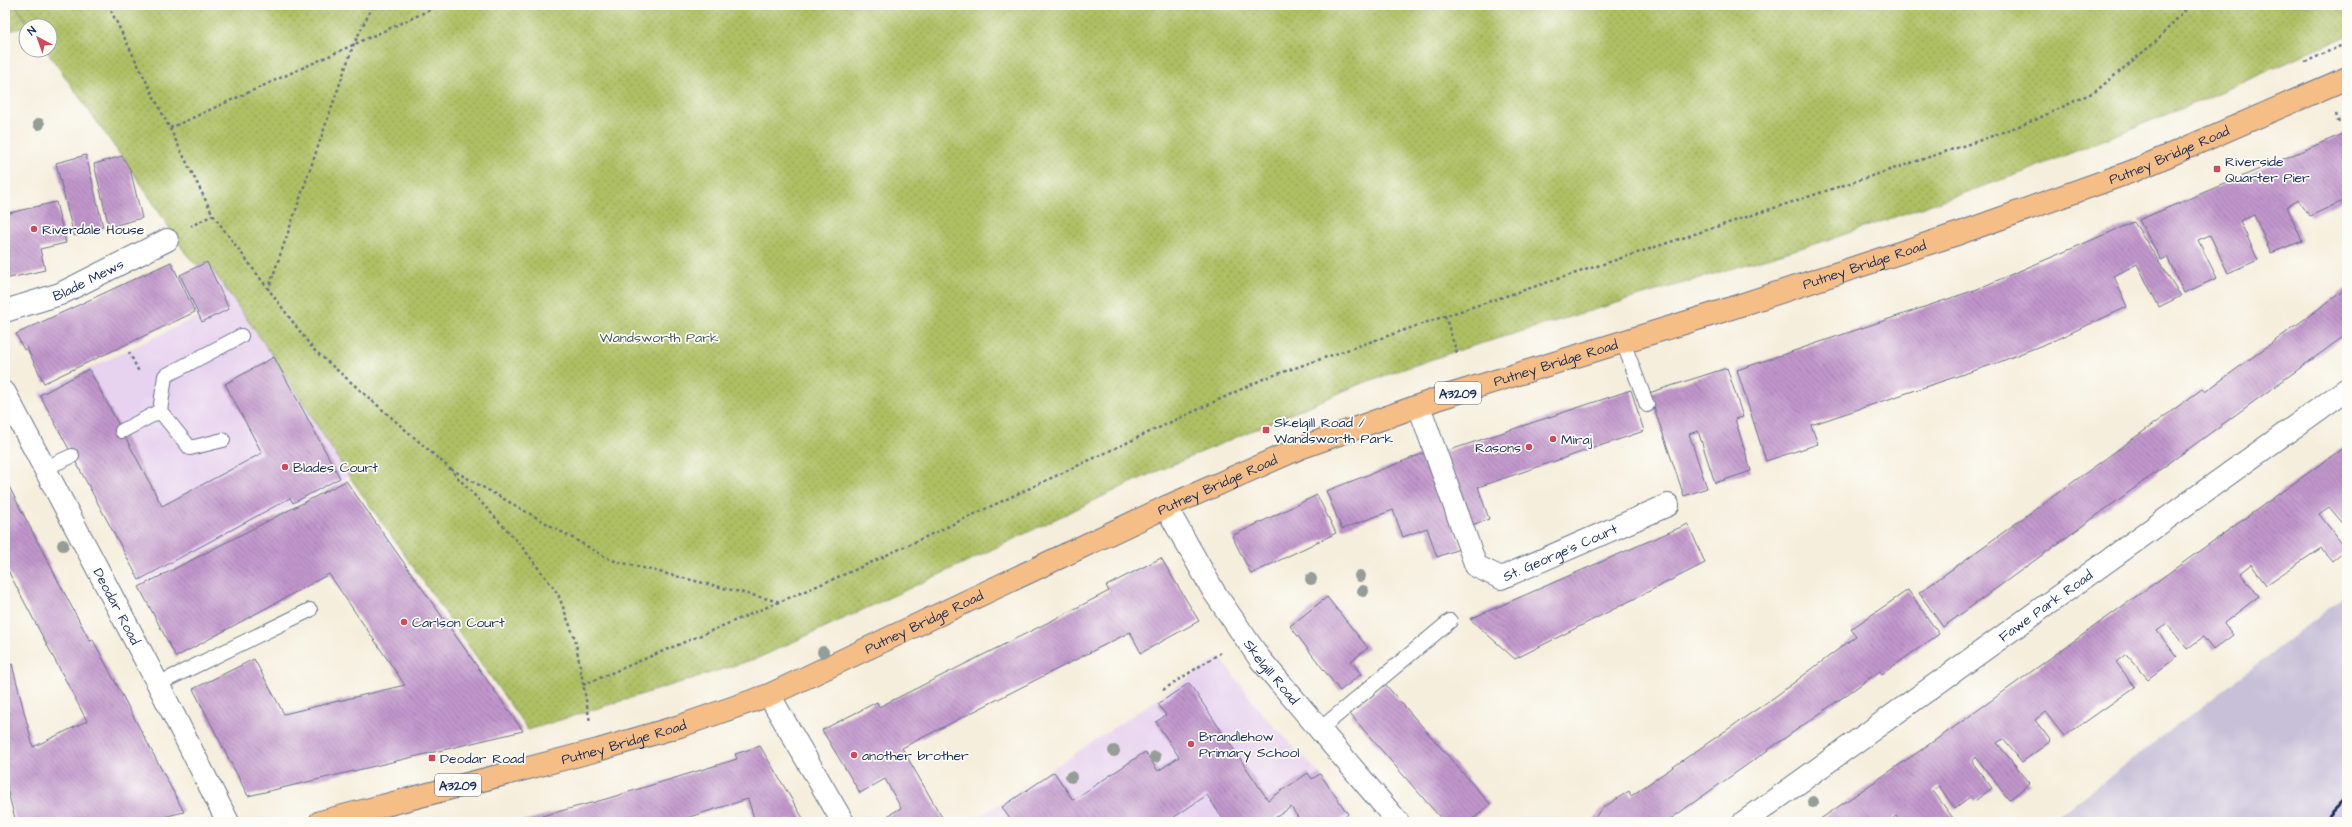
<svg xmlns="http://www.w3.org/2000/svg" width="2352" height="827" font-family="'Architects Daughter',sans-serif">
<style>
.built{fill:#e7d2ef}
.railway{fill:#c8bfd8}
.park{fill:url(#park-dots);stroke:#647861}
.garden{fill:url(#garden-furrows);stroke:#647861}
.building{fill:url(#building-back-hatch)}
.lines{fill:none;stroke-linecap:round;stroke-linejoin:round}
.service-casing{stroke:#67728a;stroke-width:16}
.minor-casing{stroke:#67728a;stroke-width:24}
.primary-casing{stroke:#67728a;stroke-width:24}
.path{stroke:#67728a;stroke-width:2.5;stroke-dasharray:3 3;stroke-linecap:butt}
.service{stroke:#fff;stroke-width:14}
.minor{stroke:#fff;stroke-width:22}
.primary{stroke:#f5be86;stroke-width:22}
.rail{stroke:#1b2f5e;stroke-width:3}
.tree{fill:#959d98}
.poi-dot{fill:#d1495b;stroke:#fdfcf7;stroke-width:1.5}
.labels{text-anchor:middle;stroke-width:3.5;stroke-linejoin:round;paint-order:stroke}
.shield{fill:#fdfcf7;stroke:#5f6c8c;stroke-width:1}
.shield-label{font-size:13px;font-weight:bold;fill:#1b2f5e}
.street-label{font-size:14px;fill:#1b2f5e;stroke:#fdfcf7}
.poi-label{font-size:14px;fill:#1b2f5e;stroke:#fdfcf7;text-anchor:start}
.park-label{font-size:14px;fill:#475a60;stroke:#fdfcf7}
</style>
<defs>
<pattern id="park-dots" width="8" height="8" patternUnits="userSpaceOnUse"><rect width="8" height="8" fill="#aec064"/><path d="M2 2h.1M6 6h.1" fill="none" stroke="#8d9c56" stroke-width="1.8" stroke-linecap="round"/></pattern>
<pattern id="garden-furrows" width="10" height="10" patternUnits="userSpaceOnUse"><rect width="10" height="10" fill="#aec064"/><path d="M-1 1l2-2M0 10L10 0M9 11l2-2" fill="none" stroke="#8d9c56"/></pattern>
<pattern id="building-back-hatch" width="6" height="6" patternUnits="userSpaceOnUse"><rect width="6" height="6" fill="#c196cb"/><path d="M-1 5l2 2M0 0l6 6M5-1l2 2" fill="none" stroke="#9c7ba8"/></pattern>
</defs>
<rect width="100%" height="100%" fill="#fdfcf7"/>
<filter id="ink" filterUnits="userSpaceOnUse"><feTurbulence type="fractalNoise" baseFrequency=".025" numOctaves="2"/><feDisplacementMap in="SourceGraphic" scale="8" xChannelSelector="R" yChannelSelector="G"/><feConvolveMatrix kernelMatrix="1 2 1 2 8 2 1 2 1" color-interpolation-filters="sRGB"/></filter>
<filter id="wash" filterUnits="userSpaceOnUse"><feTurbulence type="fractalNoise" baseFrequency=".012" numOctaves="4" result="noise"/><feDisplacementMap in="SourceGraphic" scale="16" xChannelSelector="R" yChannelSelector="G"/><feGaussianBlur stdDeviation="0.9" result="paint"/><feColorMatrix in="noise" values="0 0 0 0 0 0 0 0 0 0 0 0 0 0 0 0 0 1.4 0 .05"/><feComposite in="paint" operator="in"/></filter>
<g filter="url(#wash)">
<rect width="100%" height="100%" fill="#f5eedc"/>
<!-- built -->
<path class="built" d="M207,262L275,359L349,476L140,585L39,393L199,316L180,275Z
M1220,657L1262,714L1320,774L1355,822H972Z"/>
<!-- railway -->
<path class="railway" d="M2347,594V822H2050L2238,679Z"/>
<!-- park -->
<path class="park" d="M16,5H2347V36L2207,98L2024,172L1834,238L1456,351L1360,384L1139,479L947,571L758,658L528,730L349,476L275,359L207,262L197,266L186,254L143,187L46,50H50V26H29Z"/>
<!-- garden -->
<path class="garden" d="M5,5H16L29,26L5,32Z"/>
<g id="blocks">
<!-- building -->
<path class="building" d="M2347,132V199L2310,216L2298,200L2287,206L2302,241L2271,253L2254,215L2240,221L2258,260L2228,273L2210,235L2198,240L2217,278L2184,293L2167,257L2161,260L2139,220Z
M86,155L103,227L74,236L56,163Z
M122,156L130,169L142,218L109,227L94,164Z
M56,202L66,243L40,249L45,270L5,279V214Z
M2134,222L2181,296L2159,307L2137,264L2114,276L2127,307L2055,340L1997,363L1811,425L1818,444L1766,461L1737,370L1975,290Z
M171,262L195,312L44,383L27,348L24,350L16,334Z
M207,262L229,309L202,322L180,275Z
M2347,288V334L1943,627L1919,593L2162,418L2202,389L2205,392Z
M274,357L340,478L293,503L290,498L139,580L40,395L89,369L162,506L262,453L225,384Z
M1727,368L1743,417L1735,419L1751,471L1715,483L1698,431L1689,434L1707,488L1684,496L1649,393Z
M1631,390L1644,431L1478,487L1489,519L1469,526L1444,452Z
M2347,445V528L2329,507L2319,514L2346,549L2332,561L2321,548L2266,585L2251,564L2240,573L2259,596L2224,623L2233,635L2213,650L2203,637L2187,649L2167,624L2157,631L2177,657L2148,679L2126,654L2116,662L2135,687L2081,725L2064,736L2045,712L2035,720L2051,741L2022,762L2003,739L1997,743L2030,783L2009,800L1976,757L1972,762L1992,788L1975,801L1971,797L1955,809L1939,786L1933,791L1956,822H1900L1896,816L1888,822H1816L1953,728Z
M1427,452L1462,548L1437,557L1427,528L1403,537L1393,510L1342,529L1326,491Z
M5,479L67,598L90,641L93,640L184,812L142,822H16L5,781V666L12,664L33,747L87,721L5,565Z
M346,481L523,731L248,796L193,689L254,659L284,714L405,685L329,574L176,657L139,587Z
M1317,495L1336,533L1251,574L1232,536Z
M1688,524L1705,563L1515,659L1470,619Z
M1161,558L1199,621L1141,653L1130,632L902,748L944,821L877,822L901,808L885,779L860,793L822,730L877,702L879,707L1051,621L1109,591L1106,586Z
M1908,590L1939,634L1882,674L1880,671L1666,822H1592L1601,809L1629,791L1631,796L1776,696L1856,636L1851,629Z
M1327,597L1368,648L1351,661L1361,674L1340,691L1290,626Z
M1189,683L1268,800L1308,773L1312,779L1320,774L1348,814L1337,822H1301L1291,807L1272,820L1274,822H1225L1207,795L1167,822H1012L1002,807L1054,772L1073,800L1145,752L1158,771L1179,757L1156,722L1166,715L1158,704Z
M1385,684L1490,804L1470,822H1444L1350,714Z
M760,746L804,820L755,822L748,799L673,822H519L606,799L737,759L735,754Z"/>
</g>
</g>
<g filter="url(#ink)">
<use href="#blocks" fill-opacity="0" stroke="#67728a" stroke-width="1"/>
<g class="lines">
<defs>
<path id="service" d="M1623,342L1647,405
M160,411L190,448L223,440
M122,431L160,411L165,376L241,336
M43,469L72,456
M158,684L310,610
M1319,730L1450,621"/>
<g id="minor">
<path id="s1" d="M5,311L60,294L167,240"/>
<path id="s2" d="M5,393L158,684L228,822"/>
<path id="s3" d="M1419,406L1476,566L1501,578L1668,505"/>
<path id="s4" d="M1166,507L1214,592L1260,659L1398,822"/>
<path d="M769,695L843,822"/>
<path id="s5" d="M1744,822L2347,389"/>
</g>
<g id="primary">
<path id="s6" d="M320,822L598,750L680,726L769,695L1166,507L1300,448L1440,398L1707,316L1960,233L2133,171L2347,78"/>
</g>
</defs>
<!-- service casing -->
<use href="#service" class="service-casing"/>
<!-- minor casing -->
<use href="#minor" class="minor-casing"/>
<!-- primary casing -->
<use href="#primary" class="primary-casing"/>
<!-- path -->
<path class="path" d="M5,5H6
M108,5L213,215L191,226
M2305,62L2347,43
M2336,114L2338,121L2347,117
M170,128L441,5
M213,215L313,349L448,467L520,544L558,594L575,639L590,722
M268,290L353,46L373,5
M1445,316L1458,356
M129,352L139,372
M451,469L611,560L780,602
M583,685L857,569L1263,379L1445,316L1984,139L2035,120L2096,91L2155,42L2190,5
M1163,690L1220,653"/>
<!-- service -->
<use href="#service" class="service"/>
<!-- minor -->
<use href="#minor" class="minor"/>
<!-- primary -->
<use href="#primary" class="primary"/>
<!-- rail -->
<path class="rail" d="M2323,822L2347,797"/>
</g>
<!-- trees -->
<g class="tree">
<circle cx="39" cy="124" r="6"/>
<circle cx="63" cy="545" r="6"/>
<circle cx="1360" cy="576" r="6"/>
<circle cx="1311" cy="579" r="6"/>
<circle cx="1363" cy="591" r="6"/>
<circle cx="823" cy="652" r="6"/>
<circle cx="1114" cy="751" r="6"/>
<circle cx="1155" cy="757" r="6"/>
<circle cx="1071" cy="777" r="6"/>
<circle cx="1813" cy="802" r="6"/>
</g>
</g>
<!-- markers -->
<g class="poi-dot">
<rect x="2213" y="165" width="8" height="8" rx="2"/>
<circle cx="34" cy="229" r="4"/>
<rect x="1262" y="426" width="8" height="8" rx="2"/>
<circle cx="1553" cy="439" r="4"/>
<circle cx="1529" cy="447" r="4"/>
<circle cx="285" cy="467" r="4"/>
<circle cx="404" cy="622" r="4"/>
<circle cx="1191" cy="744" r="4"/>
<circle cx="854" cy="755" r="4"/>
<rect x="428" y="754" width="8" height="8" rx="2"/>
</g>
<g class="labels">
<!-- shield labels -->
<g class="shield">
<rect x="1435" y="382" width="46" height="22" rx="3"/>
<rect x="435" y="774" width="46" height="22" rx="3"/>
</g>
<g class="shield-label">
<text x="1458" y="398">A3209</text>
<text x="458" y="790">A3209</text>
</g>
<!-- street labels -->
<g class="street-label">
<text dy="5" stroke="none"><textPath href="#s6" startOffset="1970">Putney Bridge Road</textPath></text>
<text dy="5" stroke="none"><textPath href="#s6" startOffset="1646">Putney Bridge Road</textPath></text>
<text dy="5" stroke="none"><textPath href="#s1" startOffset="89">Blade Mews</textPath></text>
<text dy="5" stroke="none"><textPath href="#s6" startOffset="1322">Putney Bridge Road</textPath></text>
<text dy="5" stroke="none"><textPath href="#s6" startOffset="962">Putney Bridge Road</textPath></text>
<text dy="5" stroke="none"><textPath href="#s3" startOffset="262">St. George's Court</textPath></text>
<text dy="5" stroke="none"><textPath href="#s5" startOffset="371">Fawe Park Road</textPath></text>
<text dy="5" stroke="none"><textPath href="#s2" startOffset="241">Deodar Road</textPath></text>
<text dy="5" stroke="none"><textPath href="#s6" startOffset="638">Putney Bridge Road</textPath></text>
<text dy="5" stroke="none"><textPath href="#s4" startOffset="196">Skelgill Road</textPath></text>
<text dy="5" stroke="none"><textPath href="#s6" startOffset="314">Putney Bridge Road</textPath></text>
</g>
<!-- poi labels -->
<g class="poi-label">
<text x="2225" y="166">Riverside<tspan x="2225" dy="16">Quarter Pier</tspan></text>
<text x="42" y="234">Riverdale House</text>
<text x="1274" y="427">Skelgill Road /<tspan x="1274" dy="16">Wandsworth Park</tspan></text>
<text x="1561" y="444">Miraj</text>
<text x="1521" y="452" text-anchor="end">Rasons</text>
<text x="293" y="472">Blades Court</text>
<text x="412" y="627">Carlson Court</text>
<text x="1199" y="741">Brandlehow<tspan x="1199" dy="16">Primary School</tspan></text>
<text x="862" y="760">another brother</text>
<text x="440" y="763">Deodar Road</text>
</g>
<!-- park labels -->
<g class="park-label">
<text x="659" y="342">Wandsworth Park</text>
</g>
</g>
<!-- margin -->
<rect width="2352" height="827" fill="none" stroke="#fdfcf7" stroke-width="20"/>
<!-- north arrow -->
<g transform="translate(38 38) rotate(319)"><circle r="19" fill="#fdfcf7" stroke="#a3aaba"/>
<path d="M0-3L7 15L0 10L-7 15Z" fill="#d1495b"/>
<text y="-6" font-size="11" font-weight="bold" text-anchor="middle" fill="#1b2f5e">N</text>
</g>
</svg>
